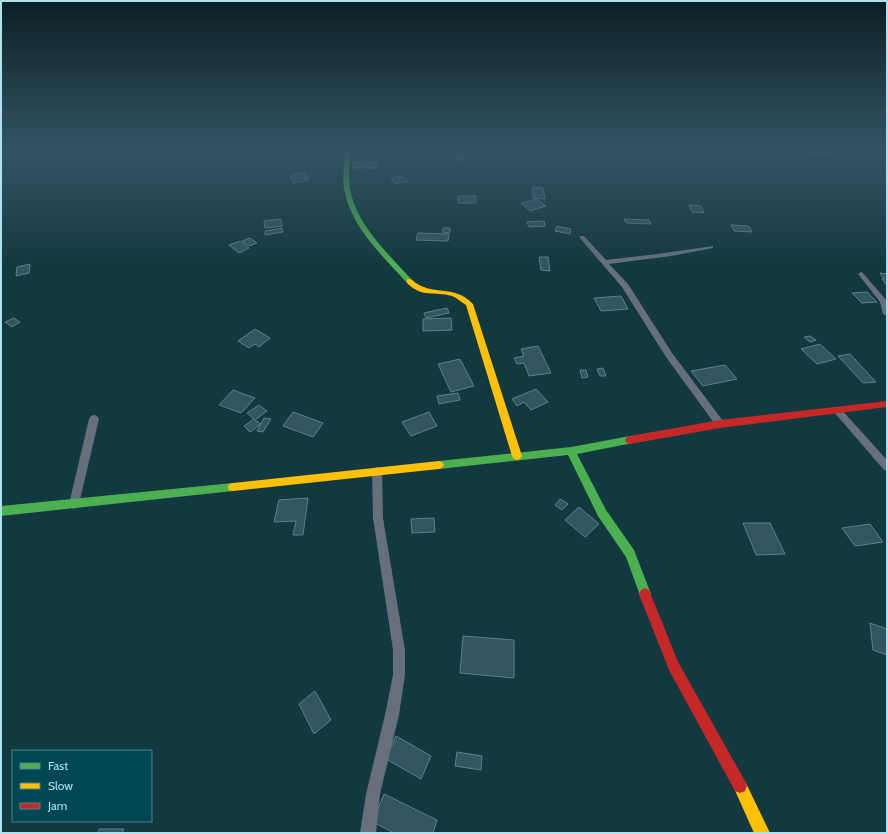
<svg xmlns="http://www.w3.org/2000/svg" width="888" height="834" font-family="Cabin,sans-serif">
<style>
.building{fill:#325661;stroke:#5e808c}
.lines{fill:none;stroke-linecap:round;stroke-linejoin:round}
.street{fill:#676f7b;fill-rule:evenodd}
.fast{fill:#4caf50;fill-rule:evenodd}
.slow{fill:#ffc107;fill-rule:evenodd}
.jam{fill:#c62828;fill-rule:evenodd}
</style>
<rect width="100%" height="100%" fill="#133940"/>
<!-- building -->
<path class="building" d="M807,149H822L828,154H813Z
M452,156L464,157L463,160L451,159Z
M363,161V168H353L354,162Z
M367,163H377L376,168H365Z
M305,172L309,180L293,183L290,175Z
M403,176L408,181L395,184L391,178Z
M532,187L543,188L545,199L533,198Z
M458,196H476V203H458Z
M537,199L546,206L530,211L521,203Z
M689,205L701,206L704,213L692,212Z
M281,219L282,226L265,228L264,221Z
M624,219L649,220L651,224L626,223Z
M544,221L545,226L529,227L527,222Z
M731,225L749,226L752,232L734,231Z
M557,226L571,229L570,234L555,231Z
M282,228L283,232L265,235V231Z
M443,228H450V233L442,232Z
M418,233L449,234L448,241L416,240Z
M250,238L257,243L249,246L242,241Z
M240,241L249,248L239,253L229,245Z
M539,257H548L550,271L541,270Z
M30,264L29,273L16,276L17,267Z
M880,273L887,274V286L882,279H884Z
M867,292L877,302L862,303L852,293Z
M621,296L628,309L601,311L594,298Z
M447,308L449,313L426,318L424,313Z
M14,318L20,322L12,327L5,322Z
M451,318L452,330L423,331V319Z
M255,329L270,338L259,347L255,344L249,348L238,341Z
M810,336L816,340L810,342L804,337Z
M820,344L836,359L817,364L801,349Z
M538,346L551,373L529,376L524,363L517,364L514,358L524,356L521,349Z
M850,354L876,382L863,383L838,356Z
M460,359L474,386L451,392L438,364Z
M725,365L737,379L703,386L691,371Z
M603,368L606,376H600L597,369Z
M580,370H586L588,377L582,378Z
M536,389L548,402L531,410L524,402L517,406L512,399Z
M233,390L255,398L241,413L219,405Z
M458,393L460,400L439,404L437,396Z
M259,405L267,411L255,420L261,424L250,432L244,426L254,419L247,413Z
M293,412L323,423L313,437L283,426Z
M429,412L437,426L411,436L402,422Z
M264,418L271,419L263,432L257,431Z
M308,498L303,535H293L296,521L274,522L279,500Z
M560,499L568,504L562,510L555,505Z
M579,507L599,524L585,537L565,520Z
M434,518L435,532L412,533L411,519Z
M743,523H770L785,554L756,555Z
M870,524L883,542L855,546L842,528Z
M870,623L887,629V655L873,650Z
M463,636L514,640V678L460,673Z
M315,691L331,720L314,734L299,704Z
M396,736L431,756L421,779L386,759Z
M457,752L482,756L481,770L455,766Z
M384,794L437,820L433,833H394L373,822Z
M99,829H124L122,833H98Z"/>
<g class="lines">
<!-- street -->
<path class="street" d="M580,236H584L606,260L657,254L713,246V248L671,256L609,264L628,284L672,353L723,421L725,424L723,427H717L666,357L622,287L580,238Z
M861,272L863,273L887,301V316L883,314L880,302L858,274Z
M837,407L840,408L887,460V471L884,470L834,412L833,410L834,408Z
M94,415L97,416L99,419L79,504L78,507L74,509L70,507L69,504L89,419L91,416Z
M377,467L380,468L382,471L383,518L405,650V675L399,715L380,794L376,833H360L366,794L385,715L393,675V650L373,518L372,471L374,468Z"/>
<!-- fast -->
<path class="fast" d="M343,149H348L349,154C350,165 348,177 350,188C356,225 388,253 411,279V283H407C382,255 351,227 344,189C342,176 346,163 343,149Z
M630,436L633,437L635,440L633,443L577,454L606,510L634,550L651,594L649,598L645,600L641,598L626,557L598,516L568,455L439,469L436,468L434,465L436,462L439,461L571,447Z
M233,483L237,484L238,487L237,490L233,491L1,516V506Z"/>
<!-- slow -->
<path class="slow" d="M407,279H411C431,298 454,283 473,304L522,456L520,459L517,460L514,459L512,456L466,305C461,302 457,298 452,296C434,291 422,298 407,283Z
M439,461L442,462L444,465L442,468L439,469L233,491L229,490L228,487L229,484L233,483Z
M740,779L745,781L770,833H754L733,786L735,781Z"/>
<!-- jam -->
<path class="jam" d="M887,401V407L720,428L630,444L627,443L625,440L627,437L630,436L720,420Z
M645,588L649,590L678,662L745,781L747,786L745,791L740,793L735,791L669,670L639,594L641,590Z"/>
</g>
<!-- sky -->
<linearGradient id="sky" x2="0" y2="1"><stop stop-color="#0a1f23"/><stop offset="0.56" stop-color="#335464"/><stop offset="1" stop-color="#335464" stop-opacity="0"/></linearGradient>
<rect width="888" height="266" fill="url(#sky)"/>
<!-- border -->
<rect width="888" height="834" fill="none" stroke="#afe0ed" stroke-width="4"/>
<!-- legend -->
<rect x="12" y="750" width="140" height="72" fill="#004653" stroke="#468491"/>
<rect x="20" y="763" width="20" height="6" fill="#4caf50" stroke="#468491"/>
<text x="48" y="770" font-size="12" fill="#afe0ed">Fast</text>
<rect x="20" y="783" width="20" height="6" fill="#ffc107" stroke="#468491"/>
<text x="48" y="790" font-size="12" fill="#afe0ed">Slow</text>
<rect x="20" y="803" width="20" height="6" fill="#c62828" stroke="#468491"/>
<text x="48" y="810" font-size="12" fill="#afe0ed">Jam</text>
</svg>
